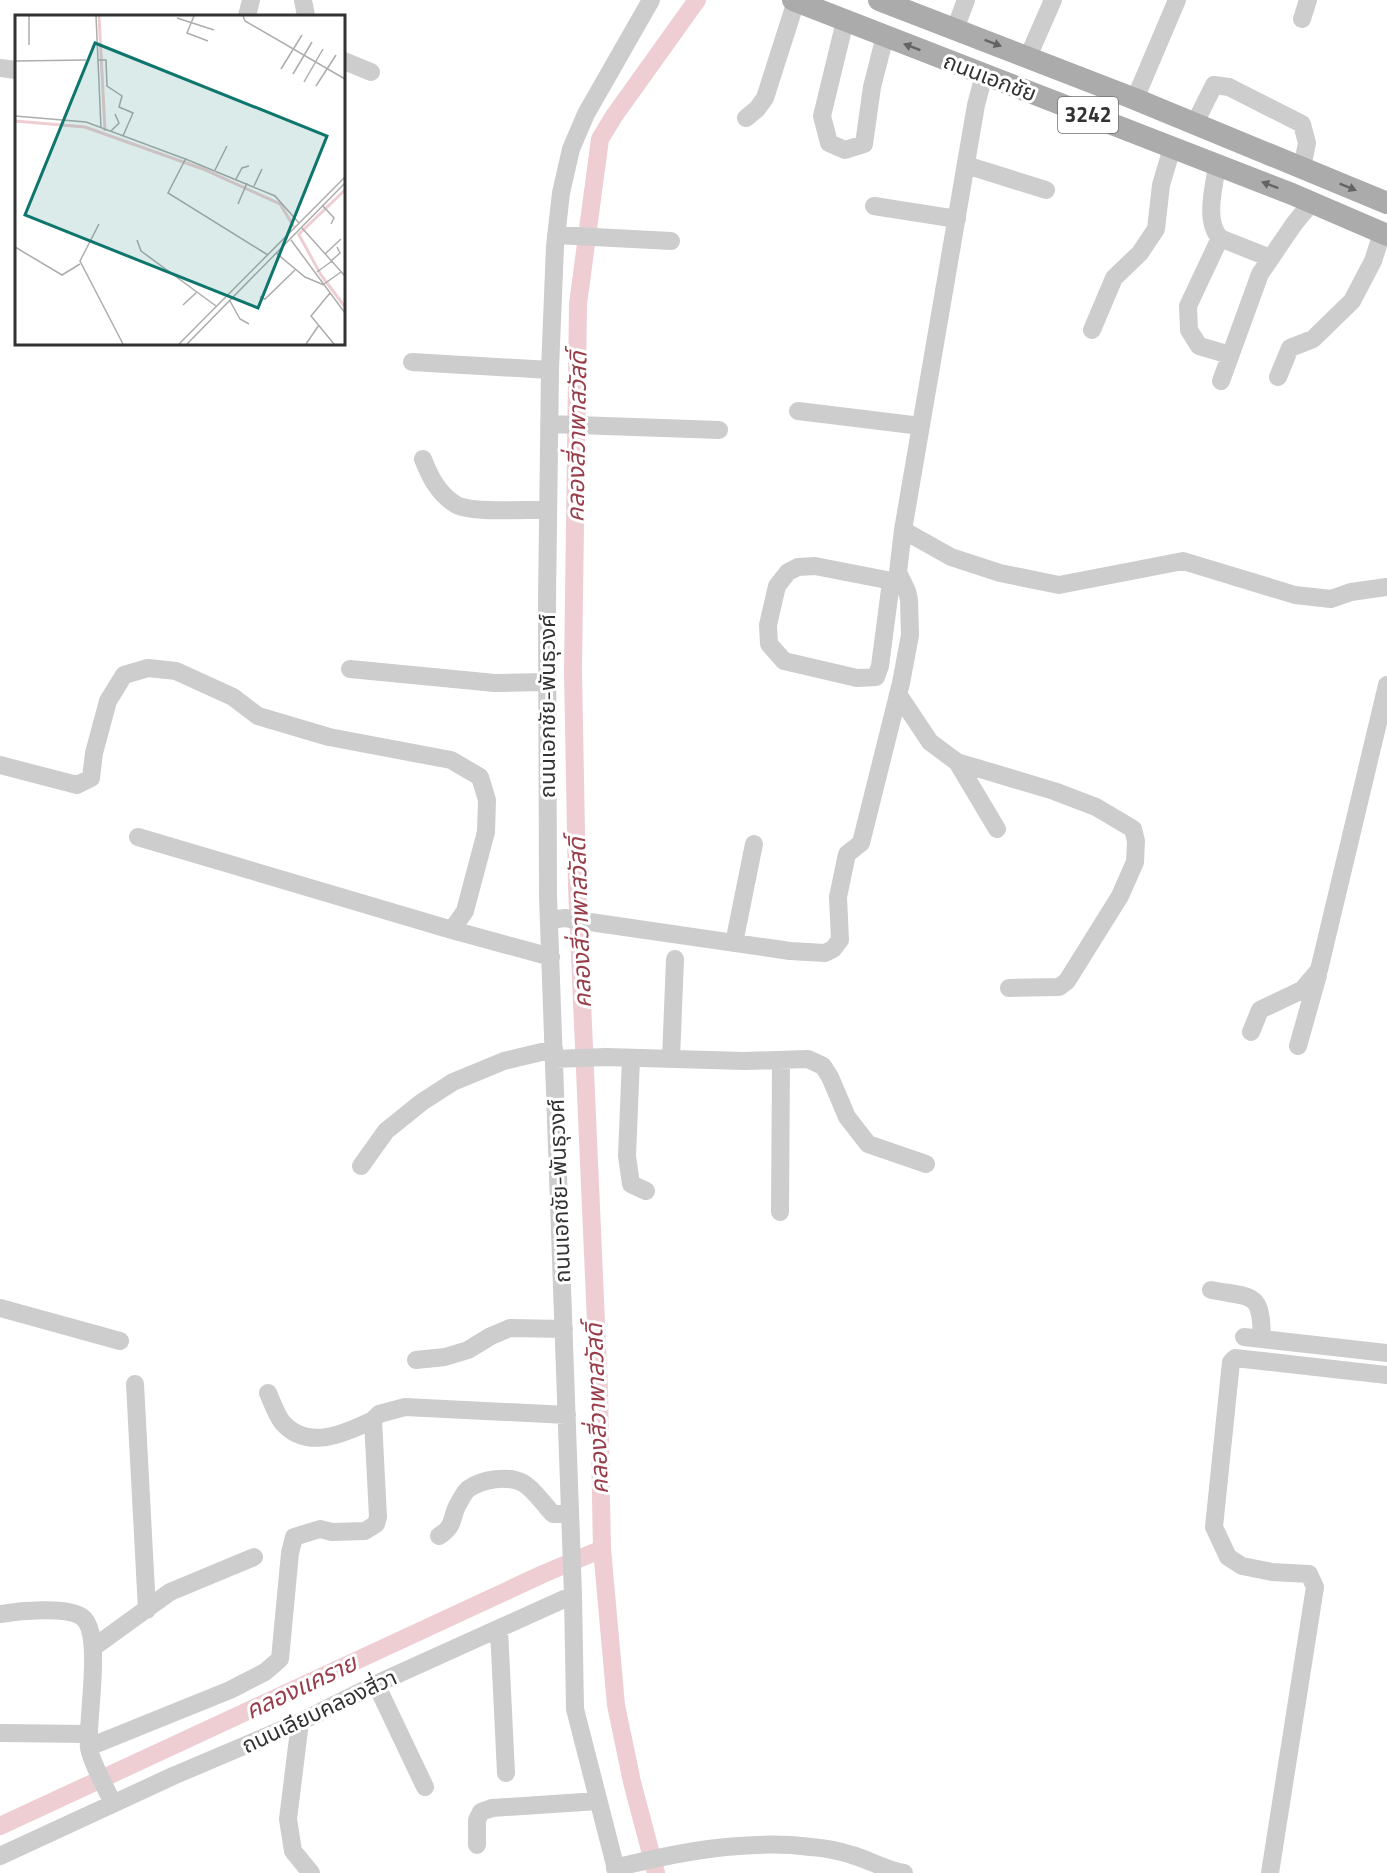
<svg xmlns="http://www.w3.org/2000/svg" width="1387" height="1873" font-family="'Titillium Web','Noto Sans Thai',sans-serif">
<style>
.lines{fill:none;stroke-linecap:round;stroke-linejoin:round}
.canal{stroke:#eeced3;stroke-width:18}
.minor{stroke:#cdcdcd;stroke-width:18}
.major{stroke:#ababab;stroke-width:22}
.oneway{fill:#636363}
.labels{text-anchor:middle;stroke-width:6;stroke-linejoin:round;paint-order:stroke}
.shield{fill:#fff;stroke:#707070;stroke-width:1.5}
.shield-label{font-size:21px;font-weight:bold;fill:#333}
.street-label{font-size:22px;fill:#333;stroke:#fff}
.water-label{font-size:24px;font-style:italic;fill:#983e4a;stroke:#fff}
.inset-river{fill:none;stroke:#eeced3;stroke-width:3}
.inset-road{fill:none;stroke:#adadad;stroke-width:1.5}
.view{fill:#0f766e;fill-opacity:0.15;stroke:#0f766e;stroke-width:3}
.inset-edge{fill:none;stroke:#333;stroke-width:3}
</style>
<rect width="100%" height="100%" fill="#fff"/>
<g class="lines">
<!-- canal -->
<path class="canal" d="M0,1826L543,1574L602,1549
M656,1873L632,1782L616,1705L602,1549L599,1391L577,887L573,671L578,304L600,139L614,116L697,0"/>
<!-- minor -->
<path class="minor" d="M303,0L306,16
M247,16L251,0
M1302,19L1308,0
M845,21L822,116L829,143L845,150L864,144L872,87L885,36
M955,29L966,0
M1028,57L1053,0
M344,61L371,72
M0,68L16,70
M1135,99L1177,0
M746,118L757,109L765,98L796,1
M1195,123L1214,85L1229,87L1302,124L1307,143L1302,168
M966,165L1046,190
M1217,166C1214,187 1204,221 1220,238
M874,206L957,219
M556,235L671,241
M1092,330L1114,278L1140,253L1156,229L1161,185L1172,148
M1230,355L1199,346L1189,330L1188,306L1220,238L1270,258
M412,362L550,370
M1278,377L1290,348L1313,339L1352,301L1373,261L1382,233
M1221,381L1260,274L1294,224L1312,202
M798,411L921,426
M549,424L719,430
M423,459C430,477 438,493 455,504C470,514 528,509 548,510
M903,530L951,557L1000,573L1059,585L1183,561L1295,595L1331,599L1351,592L1387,587
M891,582L880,666L876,677L857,678L784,661L769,644L768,625L777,586L788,572L798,567L815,566L902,583
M350,669L495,683L547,682
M898,694L930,742L957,762L997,829
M957,762L1054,791L1096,807L1133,829L1136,841L1135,862L1120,896L1067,981L1059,987L1009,988
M0,765L77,785L91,778L94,753L108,701L124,675L148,668L176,671L233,697L258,716L329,737L451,760L480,777L487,800L486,832L465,911L452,930L551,957
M138,837L452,930
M549,920L565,918L590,922L790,951L825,953L833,949L840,940L838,897L847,854L861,843L901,683L910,635L909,600L907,591L898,572L903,530L976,105L984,75
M734,943L754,844
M1251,1032L1260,1010L1302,990L1319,970L1387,685
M1298,1046L1318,975
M631,1058L627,1156L631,1184L646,1191
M554,1059L606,1057L744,1061L808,1059L823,1066L830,1077L847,1117L868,1144L926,1164
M671,1059L675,959
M361,1166L386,1131L422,1102L453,1082L504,1061L554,1049
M780,1212L781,1060
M1211,1290C1254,1298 1261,1291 1262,1339
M0,1308L120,1341
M1244,1337L1387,1353
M416,1360L445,1357L468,1350L491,1336L510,1328L564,1329
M135,1384L147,1610
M268,1393C272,1402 276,1414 282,1422C307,1451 344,1434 373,1420
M439,1536C457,1525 450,1515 460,1501C462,1497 465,1492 468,1489C482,1479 508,1475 523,1483C534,1489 544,1505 553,1514L570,1513
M0,1614C18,1611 68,1606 82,1617C104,1633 86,1721 89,1748C92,1765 106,1787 113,1804
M499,1629L506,1773
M94,1647L170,1592L254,1557
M376,1684L425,1787
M300,1722L288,1819L293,1851L311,1873
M0,1733L89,1734
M89,1747L230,1690L265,1672L280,1659L290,1553L294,1537L320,1529L332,1532L365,1531L376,1524L378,1517L373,1420L379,1414L405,1407L567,1415
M477,1845V1820L481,1812L492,1808L598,1801
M0,1856L173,1776L300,1722L376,1684L573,1595
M615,1868C678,1852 747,1839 811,1847C824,1848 840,1851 852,1855C870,1860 885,1870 904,1873
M617,1873L575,1709L573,1595L548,896L547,600L550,370L555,246L561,193L571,149L586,114L651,0
M1270,1873L1315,1587L1309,1574L1272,1572L1242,1566L1228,1557L1214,1527L1231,1362L1235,1358L1387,1375"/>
<!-- major -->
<path class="major" d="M793,0L1292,194L1387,235
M879,0L1135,99L1387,203"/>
</g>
<!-- one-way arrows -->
<defs><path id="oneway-solid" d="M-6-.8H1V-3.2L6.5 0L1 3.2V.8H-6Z" transform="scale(1.5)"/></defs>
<g class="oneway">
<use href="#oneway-solid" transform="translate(993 43) rotate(21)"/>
<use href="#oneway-solid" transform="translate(912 47) rotate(-159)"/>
<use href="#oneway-solid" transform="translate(1270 185) rotate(-159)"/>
<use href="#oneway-solid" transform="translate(1348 187) rotate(22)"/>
</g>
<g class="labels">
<!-- shield labels -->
<rect class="shield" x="1058" y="97" width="60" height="36" rx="4.5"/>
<g class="shield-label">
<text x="1088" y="122">3242</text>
</g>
<!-- street labels -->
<g class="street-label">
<text transform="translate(990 77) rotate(21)" y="8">ถนนเอกชัย</text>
<text transform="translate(547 706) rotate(-90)" y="8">ถนนเอกชัย-พันธุวงศ์</text>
<text transform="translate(559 1191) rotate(-92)" y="8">ถนนเอกชัย-พันธุวงศ์</text>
<text transform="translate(319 1711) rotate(-25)" y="8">ถนนเลียบคลองสี่วา</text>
</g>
<!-- water labels -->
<g class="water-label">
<text transform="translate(577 437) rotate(-89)" y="8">คลองสี่วาพาสวัสดิ์</text>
<text transform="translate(580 923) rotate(-92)" y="8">คลองสี่วาพาสวัสดิ์</text>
<text transform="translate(597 1409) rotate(-92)" y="8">คลองสี่วาพาสวัสดิ์</text>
<text transform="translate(301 1687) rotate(-25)" y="8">คลองเเคราย</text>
</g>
</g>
<!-- overview -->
<g transform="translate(15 15)">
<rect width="330" height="330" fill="#fff"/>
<path class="inset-river" d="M84,1L90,116M0,106L70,112L188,154L265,189L279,212M283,218L306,260L330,292M284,219L330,175"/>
<path class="inset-road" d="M81,1L86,113M179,1L172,18L193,26M228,1L230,6L330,64M162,3L199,15M14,30V1M83,45H91L92,71L107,81L104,92L118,98L108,121M0,46L71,45M266,54L287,20M278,59L297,27M289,67L308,34M301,71L321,40M0,101L71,107L173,145L260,181L284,208M96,116L104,108L100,99M171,143L153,178L253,240M200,155L212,131M221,164L227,153L234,151M239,171L247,154M223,189L232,168M307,190L319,203L316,209M84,209L65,246L108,329M287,213L330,261M122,225L126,236L201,291M276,225L330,298M0,232L47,260L65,249M261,238L290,262L309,270M310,239L326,224M316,246L325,238L322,232M302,257L317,246M309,269L326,257M315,278L296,301L319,329M245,282L250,284L280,255M215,286L225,304L234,309M168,290L182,277M164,329L330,162M172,329L330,168M291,329L304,310"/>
<path class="view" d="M80,28L312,121L243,293L10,200Z"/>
<rect width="330" height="330" class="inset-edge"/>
</g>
</svg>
